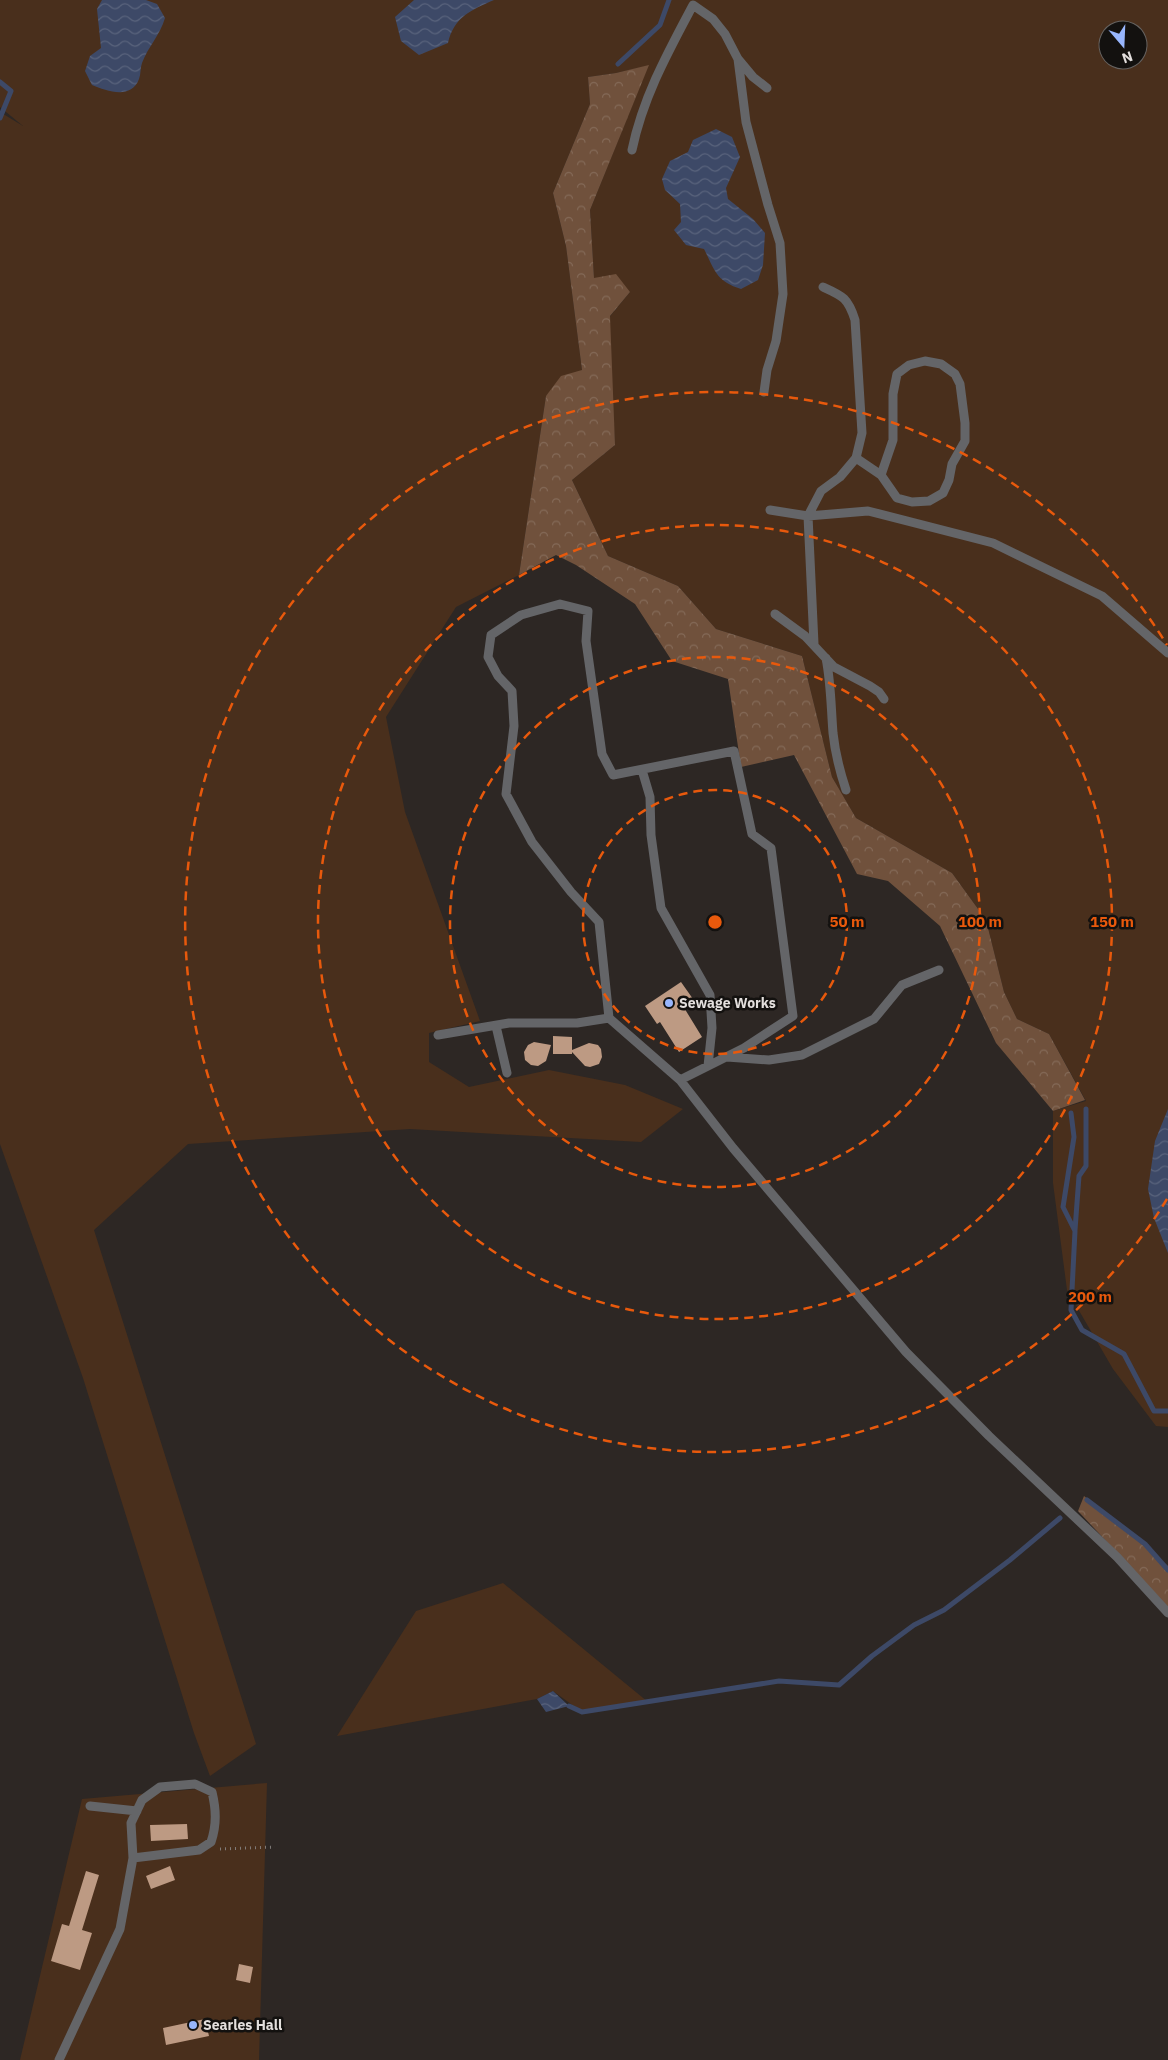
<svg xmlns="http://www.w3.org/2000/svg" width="1168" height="2060" font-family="'IBM Plex Sans',sans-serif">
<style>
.grass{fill:#492f1c;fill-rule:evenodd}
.forest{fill:url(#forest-crowns)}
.water{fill:url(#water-waves)}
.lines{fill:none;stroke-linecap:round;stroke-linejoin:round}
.stream{stroke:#3d4967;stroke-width:5}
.building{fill:#bd9a83}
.path{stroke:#817c7a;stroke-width:3;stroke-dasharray:1 4;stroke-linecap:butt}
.lane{stroke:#646568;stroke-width:9}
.ring{fill:none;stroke:#e8590c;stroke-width:2.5;stroke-dasharray:9 6}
.poi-dot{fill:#98b6fd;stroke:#13110f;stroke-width:2}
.labels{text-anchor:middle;stroke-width:5;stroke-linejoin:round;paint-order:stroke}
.poi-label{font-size:14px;font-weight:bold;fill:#e3dfdd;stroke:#13110f;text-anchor:start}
.centre{fill:#e8590c;stroke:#13110f;stroke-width:2.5}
.ring-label{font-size:15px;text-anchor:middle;font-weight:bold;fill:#e8590c;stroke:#13110f;stroke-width:5;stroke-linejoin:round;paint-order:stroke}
</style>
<defs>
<pattern id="forest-crowns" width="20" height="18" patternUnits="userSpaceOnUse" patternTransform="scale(1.25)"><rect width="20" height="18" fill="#70513c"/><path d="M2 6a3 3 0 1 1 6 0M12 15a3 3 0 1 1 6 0" fill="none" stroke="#846a58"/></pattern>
<pattern id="water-waves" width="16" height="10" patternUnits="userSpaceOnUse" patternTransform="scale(1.25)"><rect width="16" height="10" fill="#3d4967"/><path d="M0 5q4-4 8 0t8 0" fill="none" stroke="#59637c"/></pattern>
</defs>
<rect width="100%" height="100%" fill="#2d2724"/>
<!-- grass -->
<path class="grass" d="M0,0H1168V1427L1156,1426L1113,1369L1067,1290L1053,1183V1111L1086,1101L1049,1034L1017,1019L1004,992L986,920L952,873L856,818L832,777L802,656L716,629L678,586L608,556L572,480L615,445L607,320L630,292L594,278L590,210L648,66L616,73L588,77L590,104L553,193L566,246L582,370L546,396L519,575L456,607L386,717L405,812L480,1021L429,1033V1062L469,1087L549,1070L625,1085L683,1109L641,1142L410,1129L188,1144L94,1230L256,1744L210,1776L194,1733L83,1378L0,1144V112L23,126L0,107ZM1108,30H1138V60H1108Z
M503,1583L648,1702L582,1712L553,1691L537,1699L337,1736L416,1611Z
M267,1783L259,2060H20L82,1799Z"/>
<!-- forest -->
<path class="forest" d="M649,65L590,210L594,278L616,274L630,292L610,316L615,445L572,480L608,556L678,586L716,629L802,656L832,777L856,818L952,873L986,920L1004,992L1017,1019L1049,1034L1085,1100L1053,1111L996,1043L940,926L888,881L857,874L794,755L741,767L728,679L672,661L635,604L576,565L556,555L519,575L546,396L561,376L582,370L566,246L553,193L590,104L588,77L616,73Z
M1084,1496L1168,1566V1607L1078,1511Z"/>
<!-- water -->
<path class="water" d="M102,0H146L157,4L165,18C160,35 148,47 142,63C140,68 141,74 139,79C131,100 107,91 92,85L85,71L90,56L101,48L97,9Z
M414,0H494C471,10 454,17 448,43L419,55L401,41L395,17Z
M716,129L732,137L740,157L726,188L728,199L753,219L765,233L763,265L758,280L741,289C716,281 715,271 704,249L686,245L674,230L681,222L680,204L665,190L662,179L670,161L688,152L693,140Z
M1168,1109V1253L1154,1218L1148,1189L1155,1141Z
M553,1691L569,1706L546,1712L537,1699Z"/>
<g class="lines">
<!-- stream -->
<path class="stream" d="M618,64L660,25L669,0
M0,82L11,91L0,118
M1071,1113L1074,1137L1063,1207L1075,1231L1071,1310L1082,1330L1124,1354L1154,1411H1168
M1075,1230L1079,1176L1086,1166V1109
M1087,1500L1145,1544L1168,1570
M569,1706L582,1712L779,1681L839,1685L872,1656L914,1625L944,1610L1010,1560L1060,1518"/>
</g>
<!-- building -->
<path class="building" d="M681,982L693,999L683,1006L702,1037L679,1052L660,1022L657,1024L645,1006Z
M553,1036L572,1037V1050L589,1043L598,1045L601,1049L602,1057L599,1064L590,1067L585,1066L572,1052V1054H553Z
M534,1042L551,1045L546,1061L538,1066L531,1065L525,1060L524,1052L528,1045Z
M187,1824L188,1839L151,1841L150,1825Z
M170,1866L175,1880L151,1889L146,1876Z
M86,1871L99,1875L82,1930L92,1933L80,1970L51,1961L62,1924L69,1926Z
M239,1964L253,1967L250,1983L236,1980Z
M205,2019L209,2036L166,2045L163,2028Z"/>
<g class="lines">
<!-- path -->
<path class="path" d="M220,1849L275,1847"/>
<!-- lane -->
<path class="lane" d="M738,59L753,77L767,88
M632,150C643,97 668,52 693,5L713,19L725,34L738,59L746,122L768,205L780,243L783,294L776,341L767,370L764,392
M856,458L881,475L897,498L912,502L929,501L943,493L949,480L952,464L965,441V423L960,384L955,374L941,364L925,361L909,365L897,374L893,394V440L881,475
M770,510L808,516L868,511L993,543L1102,596L1168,653
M775,614L805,636L834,667L870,686L879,692L884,699
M814,644L808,516L821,491L840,477L856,458L862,433L855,320C848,298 843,296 823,287
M826,658C831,683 831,708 833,733C835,752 840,772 846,790
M642,770L650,797L651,835L661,908L710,995L712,1028L708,1066
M496,1026L507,1073
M438,1035L509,1023H577L609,1018
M727,1057L769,1060L802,1055L874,1019L902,985L939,970
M680,1080L744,1048L793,1016L771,848L752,834L734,751L613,775L602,754L586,641L588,611L560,604L521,615L491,635L488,657L498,676L512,691L514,726L506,794L532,842L571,892L599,922L609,1018L680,1080L733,1148L906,1352L989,1436L1117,1557L1168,1613
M90,1806L137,1811
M59,2060L120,1929L133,1858L131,1823L142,1800L160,1787L195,1784L212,1792C216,1809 217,1824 211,1842L199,1850L133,1858"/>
</g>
<!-- distance rings -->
<g class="ring">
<circle cx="715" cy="922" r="132"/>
<circle cx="715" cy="922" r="265"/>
<circle cx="715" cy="922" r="397"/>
<path d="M1167 1199A530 530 0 1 1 1167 645"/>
</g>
<!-- markers -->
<g class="poi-dot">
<circle cx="669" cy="1003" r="5"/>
<circle cx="193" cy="2025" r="5"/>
</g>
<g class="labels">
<!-- poi labels -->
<g class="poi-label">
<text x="679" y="1008">Sewage Works</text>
<text x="203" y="2030">Searles Hall</text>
</g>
</g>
<circle cx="715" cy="922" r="8" class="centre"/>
<g class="ring-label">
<text x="847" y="927">50 m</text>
<text x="980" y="927">100 m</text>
<text x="1112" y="927">150 m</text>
<text x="1090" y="1302">200 m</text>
</g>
<!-- north arrow -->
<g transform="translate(1123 45) rotate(161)"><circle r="24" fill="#13110f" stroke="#666361"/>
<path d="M0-4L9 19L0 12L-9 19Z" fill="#98b6fd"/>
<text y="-8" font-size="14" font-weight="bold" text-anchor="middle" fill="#e3dfdd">N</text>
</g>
</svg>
